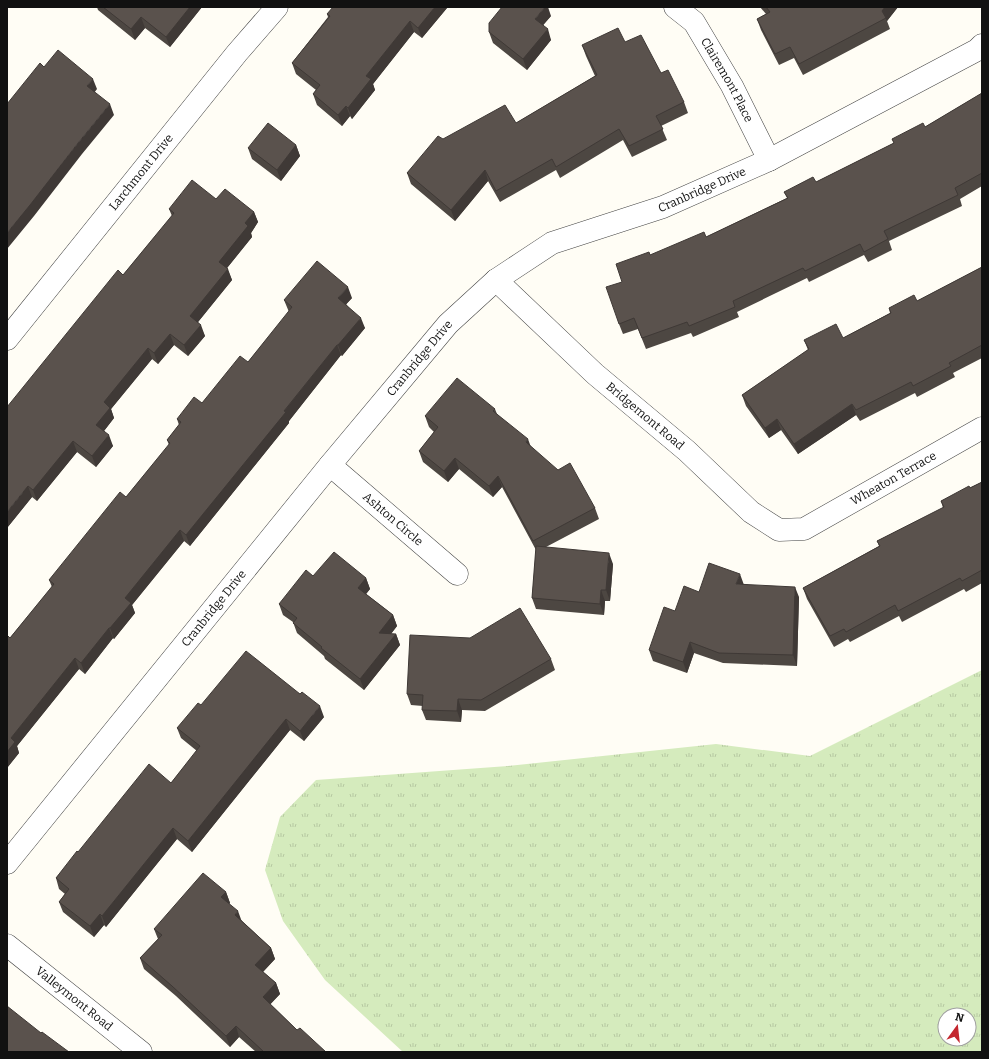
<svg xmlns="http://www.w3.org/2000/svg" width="989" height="1059" font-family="Bitter,serif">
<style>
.grass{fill:url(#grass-tufts);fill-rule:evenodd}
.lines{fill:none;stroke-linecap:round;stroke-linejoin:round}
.minor-casing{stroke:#444;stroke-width:23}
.minor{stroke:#fff;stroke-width:22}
.wall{fill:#4d4742}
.shaded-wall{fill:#3f3936}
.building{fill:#5a524d;stroke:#3f3936}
.labels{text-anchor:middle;stroke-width:4;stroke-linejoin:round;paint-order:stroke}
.street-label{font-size:12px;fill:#111;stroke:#fff}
</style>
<defs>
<pattern id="grass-tufts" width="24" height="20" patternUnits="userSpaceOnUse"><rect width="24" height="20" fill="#d5ebbd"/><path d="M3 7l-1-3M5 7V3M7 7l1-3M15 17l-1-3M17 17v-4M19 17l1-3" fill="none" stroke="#b6c8a1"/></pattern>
</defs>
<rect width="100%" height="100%" fill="#fffdf5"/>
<!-- grass -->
<path class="grass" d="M982,670V1052H403L325,980L283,921L265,870L280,817L316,780L508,766L716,744L810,756ZM945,1015H969V1039H945Z"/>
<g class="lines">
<defs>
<g id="minor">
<path id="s1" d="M675,7L694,22L732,86L769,160"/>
<path id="s2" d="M496,280L595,374L687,451L751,512L779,530L804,529L982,428"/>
<path id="s3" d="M7,339L237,53L277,7"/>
<path id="s4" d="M330,465L457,574"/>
<path id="s5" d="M7,863L330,465L448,324L496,280L552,243L663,207L769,160L977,50L982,45"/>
<path id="s6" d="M7,945L141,1052"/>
</g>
</defs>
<!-- minor casing -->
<use href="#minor" class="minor-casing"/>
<!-- minor -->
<use href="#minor" class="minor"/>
</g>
<!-- wall -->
<path class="wall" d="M97,7H202L170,47L145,28L135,40L98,10Z
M760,7H898L887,21L890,29L803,75L794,58L779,65L761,30L757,19L766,14Z
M447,8L422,38L414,32L373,84L375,90L352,119L350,116L342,126L317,105L313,94L316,90L296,74L292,63L328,17L327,14Z
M551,16L543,25L551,40L527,70L493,43L489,32Z
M625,42L661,73L684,102L688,113L661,126L667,140L632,157L623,140L560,178L556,170L500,202L488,181L455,221L411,184L407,173L443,139L516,123L595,76L586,56L582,45Z
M982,93V186L960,199L962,206L889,241L892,250L868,262L864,255L809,282L807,278L737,312L739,317L693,337L691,333L646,349L638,329L623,334L619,324L622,282L650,255L706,237L787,198L784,192L816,182L894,143L892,139L925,127Z
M296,145L300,156L281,181L252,159L248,148Z
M216,199L254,212L258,222L251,233L252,237L227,268L232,280L198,322L205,336L188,356L174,345L158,364L152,359L111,409L114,418L104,431L113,446L96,467L77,452L37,501L32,497L7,528L123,275L172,216L169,209Z
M982,267V358L953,373L955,377L917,397L915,393L860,421L856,415L798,454L781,430L769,438L746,406L742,395L808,350L804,340L843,338L890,313L889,308L917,301Z
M352,298L346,304L365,328L342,356L341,355L289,421V423L190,546L184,541L132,605L135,613L114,639L113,638L85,674L79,669L17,746L19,753L7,768V635L10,638L52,587L49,580L126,497L169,445L167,440L179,425L177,419L202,403L248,362L289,312L284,300Z
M495,409L497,414L595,508L599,519L546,547L613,564L610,601H605L604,615L536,609L532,598L536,550L502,487L493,497L459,469L448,482L423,462L419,451L434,432L429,427L425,416Z
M982,482V583L966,592L964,589L902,622L899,616L850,642L848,639L834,647L807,599L803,588L879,546L877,541L943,508L941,501Z
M313,576L366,578L370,589L366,594L393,615L397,626L391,634H396L400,645L364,690L325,659L324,656L297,633L293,622L283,615L279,604Z
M744,584L799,597L797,666L723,663L694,653L687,673L653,661L649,650L675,611L699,592Z
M551,659L555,670L485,711L462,710L461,722L426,720L422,710L423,706L411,705L407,694Z
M201,705L324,717L304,741L290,730L192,852L177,839L106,927L104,925L94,937L63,912L59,902L65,894L59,889L56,878L78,852L171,783L197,751L181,738L177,728Z
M226,892L230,903L229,904L241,920L271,948L275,959L263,972L276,983L280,994L270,1004L297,1030L326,1052H256L239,1037L230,1047L176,996L144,969L140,958L158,939L154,929Z"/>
<!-- shaded-wall -->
<path class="shaded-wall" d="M190,7H202L170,47L166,37Z
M435,7H446L447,8L422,38L418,28Z
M545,7H548L551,16L539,30L535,19Z
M885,7H898L887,21L882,11Z
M141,17L145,28L135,40L131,29Z
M410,21L414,32L373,84L375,90L352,119L348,108L366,76Z
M548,29L551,40L527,70L523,59Z
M93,79L97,89L91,97L87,86Z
M110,104L114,115L82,154L34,216L7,249V233L78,143Z
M346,106L350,116L342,126L338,115Z
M296,145L300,156L281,181L277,170Z
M485,170L488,181L455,221L451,210Z
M254,212L258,222L251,233L252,237L223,273L219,262L245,223Z
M228,269L232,280L194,327L190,316Z
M348,287L352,298L342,309L338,298Z
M361,318L365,328L342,356L338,345Z
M201,325L205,336L188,356L184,345Z
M170,334L174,345L158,364L154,353Z
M337,345L341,355L289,421V423L190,546L186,535Z
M148,348L152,359L111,409L114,418L100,436L96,425L104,402Z
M852,404L856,415L798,454L794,444Z
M777,419L781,430L769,438L765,428Z
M109,435L113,446L96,467L92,456Z
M528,439L532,450L526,442Z
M73,441L77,452L37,501L33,490Z
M455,458L459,469L448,482L444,471Z
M498,476L502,487L493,497L489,486Z
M28,486L32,497L7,528V512Z
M180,530L184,541L132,605L135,613L114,639L110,628L125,598Z
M609,553L613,564L610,601L606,590Z
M740,574L744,585L736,584Z
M366,578L370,589L362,599L358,588Z
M795,587L799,597L797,666L793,655Z
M601,590L605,601L604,615L600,604Z
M393,615L397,626L383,644L379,633Z
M109,628L113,638L85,674L81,663Z
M396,634L400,645L364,690L360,679Z
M690,642L694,653L687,673L683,662Z
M75,658L79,669L17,746L19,753L7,768V752L11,738Z
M458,699L462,710L461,722L457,711Z
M320,706L324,717L304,741L300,731Z
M286,719L290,730L192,852L188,841Z
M173,828L177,839L106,927L102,916Z
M226,892L230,903L225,908L221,897Z
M238,911L242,922L235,915Z
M100,914L104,925L94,937L90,926Z
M271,948L275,959L259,976L255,965Z
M276,983L280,994L267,1008L263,997Z
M236,1026L239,1037L230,1047L226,1036Z"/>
<!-- building -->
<path class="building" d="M103,7H190L166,37L141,17L131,29Z
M333,7H435L418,28L410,21L366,76L371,79L348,108L346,106L338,115L313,94L320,85L292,63L330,16L327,14Z
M502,7H545L535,19L548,29L523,59L489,32V23Z
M766,7H885L882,11L886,18L799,64L790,47L775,54L757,19L770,12Z
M618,28L625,42L641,35L661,73L668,70L684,102L656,116L663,129L629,146L619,129L556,167L552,159L496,191L485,170L451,210L407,173L438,136L443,139L505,105L516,123L597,75L582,45Z
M58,50L93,79L87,86L110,104L78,143L30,205L7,233V104L40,63L44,67Z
M982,93V173L955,188L958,195L884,231L888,239L864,252L860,244L805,271L803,268L733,301L735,307L689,326L687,322L642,338L634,318L619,324L606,287L622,282L616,264L649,252L650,255L704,232L706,237L788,198L784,192L813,177L816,182L894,143L892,139L923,123L925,127Z
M268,123L296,145L277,170L248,148Z
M192,180L216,199L225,189L254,212L245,223L248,226L219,262L228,269L190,316L201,325L184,345L170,334L154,353L148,348L104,402L110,408L96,425L109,435L92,456L73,441L33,490L28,486L7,512V407L118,270L123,275L174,213L169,209Z
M317,261L348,287L338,298L361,318L338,345H337L284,411L286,412L186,535L180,530L125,598L131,603L110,628H109L81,663L75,658L11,738L15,742L7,752V635L10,638L54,584L49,580L120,492L126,497L170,443L167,440L181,422L177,419L194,397L202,403L240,356L248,362L292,307L284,300Z
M982,267V345L949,363L951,366L913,386L911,382L856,410L852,404L794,444L777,419L765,428L742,395L809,349L804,340L836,324L843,338L891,313L889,308L914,295L917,301Z
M457,378L495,409L493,411L528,439L526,442L558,470L570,463L595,508L533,541L498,476L489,486L455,458L444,471L419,451L438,427L425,416Z
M982,482V570L962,581L960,578L898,611L895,605L846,632L844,629L830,636L803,588L880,546L877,541L944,507L941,501L969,486L970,488Z
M536,546L609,553L606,590H601L600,604L532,598Z
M334,552L366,578L358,588L393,615L379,633L396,634L360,679L321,648L322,647L293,623L297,618L279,604L306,570L313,576Z
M709,563L740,574L736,584L795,587L793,655L719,653L690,642L683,662L649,650L664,607L675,611L684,586L699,592Z
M520,608L551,659L481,700L458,699L457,711L422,710L423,695L407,694L410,635L470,638Z
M246,651L300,694L302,692L320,706L300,731L286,719L188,841L173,828L102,916L100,914L90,926L59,902L69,889L56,878L77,851L78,852L149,764L171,783L200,746L177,728L198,703L201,705Z
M203,873L226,892L221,897L238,911L235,915L271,948L255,965L276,983L263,997L297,1030L300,1028L326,1052H264L236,1026L226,1036L172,986L140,958L162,935L154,929Z
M7,1006L41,1033L42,1032L69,1052H7Z"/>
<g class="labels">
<!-- street labels -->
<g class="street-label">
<text dy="4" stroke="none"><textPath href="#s1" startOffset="91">Clairemont Place</textPath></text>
<text dy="4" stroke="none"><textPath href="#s3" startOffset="214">Larchmont Drive</textPath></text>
<text dy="4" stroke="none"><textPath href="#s5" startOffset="988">Cranbridge Drive</textPath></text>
<text dy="4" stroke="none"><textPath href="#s5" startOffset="652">Cranbridge Drive</textPath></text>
<text dy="4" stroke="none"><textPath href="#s2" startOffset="202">Bridgemont Road</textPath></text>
<text dy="4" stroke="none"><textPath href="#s2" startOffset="506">Wheaton Terrace</textPath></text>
<text dy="4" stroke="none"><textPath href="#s4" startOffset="83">Ashton Circle</textPath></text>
<text dy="4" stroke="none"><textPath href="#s5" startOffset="328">Cranbridge Drive</textPath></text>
<text dy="4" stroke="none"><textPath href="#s6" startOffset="86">Valleymont Road</textPath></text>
</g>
</g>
<!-- border -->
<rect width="989" height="1059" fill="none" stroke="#111111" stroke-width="16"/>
<!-- north arrow -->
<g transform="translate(957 1027) rotate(15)"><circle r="19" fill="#ffffff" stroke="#a0a0a0"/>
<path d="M0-3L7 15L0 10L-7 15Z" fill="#c4262e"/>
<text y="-6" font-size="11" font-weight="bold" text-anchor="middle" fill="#111111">N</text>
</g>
</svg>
